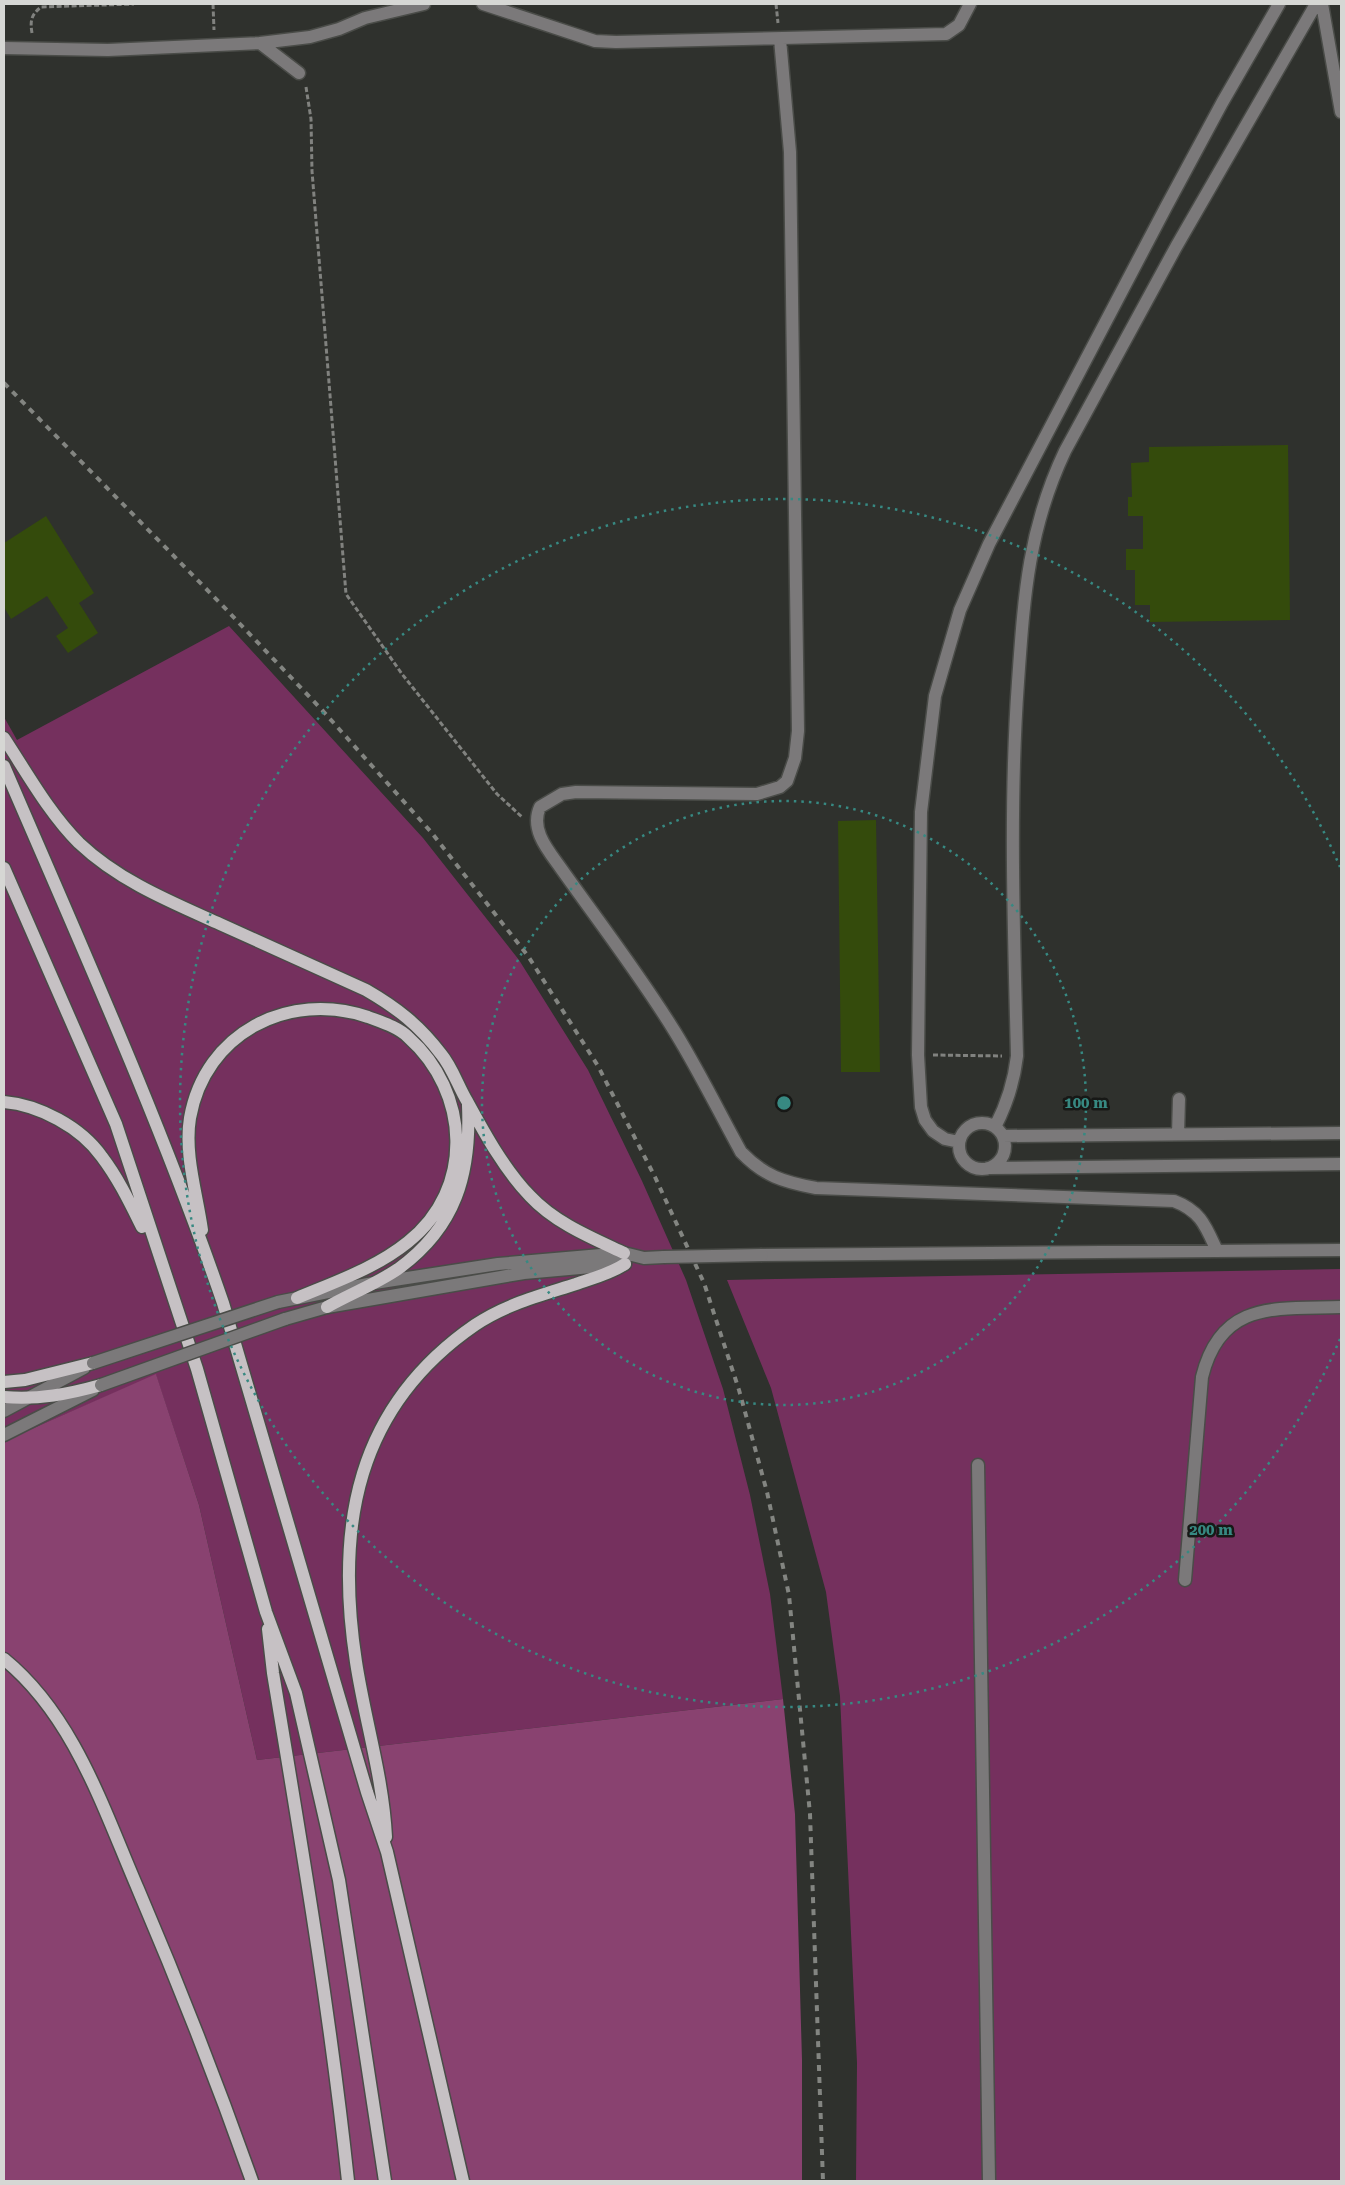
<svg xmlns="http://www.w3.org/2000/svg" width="1345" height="2185" font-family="'Roboto Serif',serif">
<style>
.green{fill:#75305e}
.forest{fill:#894270}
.building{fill:#344b0c}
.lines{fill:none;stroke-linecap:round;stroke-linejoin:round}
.minor-casing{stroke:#4a4c48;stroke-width:15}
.major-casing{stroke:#4a4c48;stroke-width:15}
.path{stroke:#81827f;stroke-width:3;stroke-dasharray:5 2.5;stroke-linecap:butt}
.minor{stroke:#7b797a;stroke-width:12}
.major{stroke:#c6c1c4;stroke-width:12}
.rail{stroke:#838581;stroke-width:4;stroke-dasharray:6 6;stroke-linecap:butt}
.minor-bridge-casing{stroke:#4a4c48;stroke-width:15;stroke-linecap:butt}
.minor-bridge{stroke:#7b797a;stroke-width:12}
.ring{fill:none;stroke:#378982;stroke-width:2.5;stroke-dasharray:2.5 5}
.centre{fill:#378982;stroke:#171816;stroke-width:2.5}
.ring-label{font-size:15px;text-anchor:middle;font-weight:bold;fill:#378982;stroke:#171816;stroke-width:5;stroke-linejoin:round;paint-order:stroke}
</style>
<rect width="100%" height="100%" fill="#2f312d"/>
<!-- green -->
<path class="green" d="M229,626L423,838L519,960L588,1070L642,1181L686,1280L723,1389L750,1495L770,1594L783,1699L257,1760L199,1505L156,1375L20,1434L4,1443V717L17,740Z
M1341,1269V2181H856L857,2063L840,1696L826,1592L771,1388L727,1280Z"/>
<!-- forest -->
<path class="forest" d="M156,1374L199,1505L257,1760L783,1699L795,1814L802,2060V2181H4V1443L20,1434Z"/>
<!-- building -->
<path class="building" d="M1288,445L1290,620L1150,622V605H1135V570H1126V549H1143V516H1128V497H1132L1131,463L1149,462V447Z
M46,516L94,593L79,603L98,633L68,653L56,636L68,628L47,596L11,619L4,607V543Z
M876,820L880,1072H841L838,821Z"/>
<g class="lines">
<defs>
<path id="minor" d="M483,4L595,41L616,42L946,34L959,25L970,4
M1322,4L1341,112
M780,39L790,152L798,731L795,758L787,781L780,787L757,794L576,792L562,794L540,807C530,829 547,849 560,867C599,922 640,975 675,1032C699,1071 719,1112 741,1152C764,1176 783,1182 816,1188L1174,1201C1201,1211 1206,1227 1217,1251
M260,43L310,37L339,29L365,18L424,4
M4,48L108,50L260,43L299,73
M959 1146a23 23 0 1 1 46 0a23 23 0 1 1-46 0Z
M995,1127C1007,1104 1014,1082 1017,1056C1014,932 1009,807 1018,682C1024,597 1028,529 1065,451L1176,247L1316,4
M1178,1134L1179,1099
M1003,1136L1341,1133
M959,1142L945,1139L933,1131L925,1120L921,1107L918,1055L921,812L935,696L960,610L989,544L1166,207L1222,103L1279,4
M988,1168L1341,1164
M762,1255L1341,1250
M278,1302L368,1284L498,1264L624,1253L644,1258L664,1257
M285,1319L327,1307L524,1273L625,1264
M4,1411L84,1368
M4,1435L93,1390
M978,1465L989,2181
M1185,1580L1202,1377C1221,1300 1276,1309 1341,1307"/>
<path id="major" d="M4,738C27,773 49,813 79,843C119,881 171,902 220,924C269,946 317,968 366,990C397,1008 419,1025 441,1054C452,1067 458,1086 467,1101C485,1134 504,1169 530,1196C555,1223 592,1238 624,1253
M4,766C80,943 160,1120 223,1303L367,1792L387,1852L463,2181
M4,868L116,1124L197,1369L266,1612L296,1693L339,1880L385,2181
M4,1102C39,1105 81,1127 102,1157C118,1178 130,1203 142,1227
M202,1230C197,1194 184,1154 190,1118C205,1033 289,990 368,1017C381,1022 398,1027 408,1037C470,1092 475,1189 408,1242C376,1268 335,1282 297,1298
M327,1307C350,1294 376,1284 398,1269C456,1227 471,1174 468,1105
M4,1382L25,1380L93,1363
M4,1397C38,1400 69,1394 101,1385
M268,1629L273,1673C301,1842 330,2011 348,2181
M4,1659C74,1716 103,1808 138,1889C179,1985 217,2082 252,2181
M386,1837C383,1777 365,1721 356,1662C335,1526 356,1407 475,1325C506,1304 542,1295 576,1284C593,1278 610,1274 625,1264"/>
</defs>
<!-- minor casing -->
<use href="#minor" class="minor-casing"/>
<!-- major casing -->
<use href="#major" class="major-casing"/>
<!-- path -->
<path class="path" d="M213,4L214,30
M776,4L778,23
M32,33C30,21 31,15 41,7L134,4
M306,87L311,119L312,171L346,594L402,674L497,794L522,817
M933,1055L1002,1056"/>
<!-- minor -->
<use href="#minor" class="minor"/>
<!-- major -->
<use href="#major" class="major"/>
<!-- rail -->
<path class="rail" d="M4,383L221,604L323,711L431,832L528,956L598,1066L655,1177L704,1283L739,1390L767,1492L789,1595L810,1814L823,2181"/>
<defs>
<path id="minor-bridge" d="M664,1257L762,1255
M93,1363L278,1302
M101,1385L285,1319"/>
</defs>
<!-- minor-bridge casing -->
<use href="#minor-bridge" class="minor-bridge-casing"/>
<!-- minor-bridge -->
<use href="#minor-bridge" class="minor-bridge"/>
</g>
<!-- distance rings -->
<g class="ring">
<circle cx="784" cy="1103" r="302"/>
<path d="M1340 1339A604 604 0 1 1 1340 867"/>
</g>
<circle cx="784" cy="1103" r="8" class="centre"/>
<g class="ring-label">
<text x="1086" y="1108">100 m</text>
<text x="1211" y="1535">200 m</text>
</g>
<!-- border -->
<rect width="1345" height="2185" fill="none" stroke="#d6d7d4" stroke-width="10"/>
</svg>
